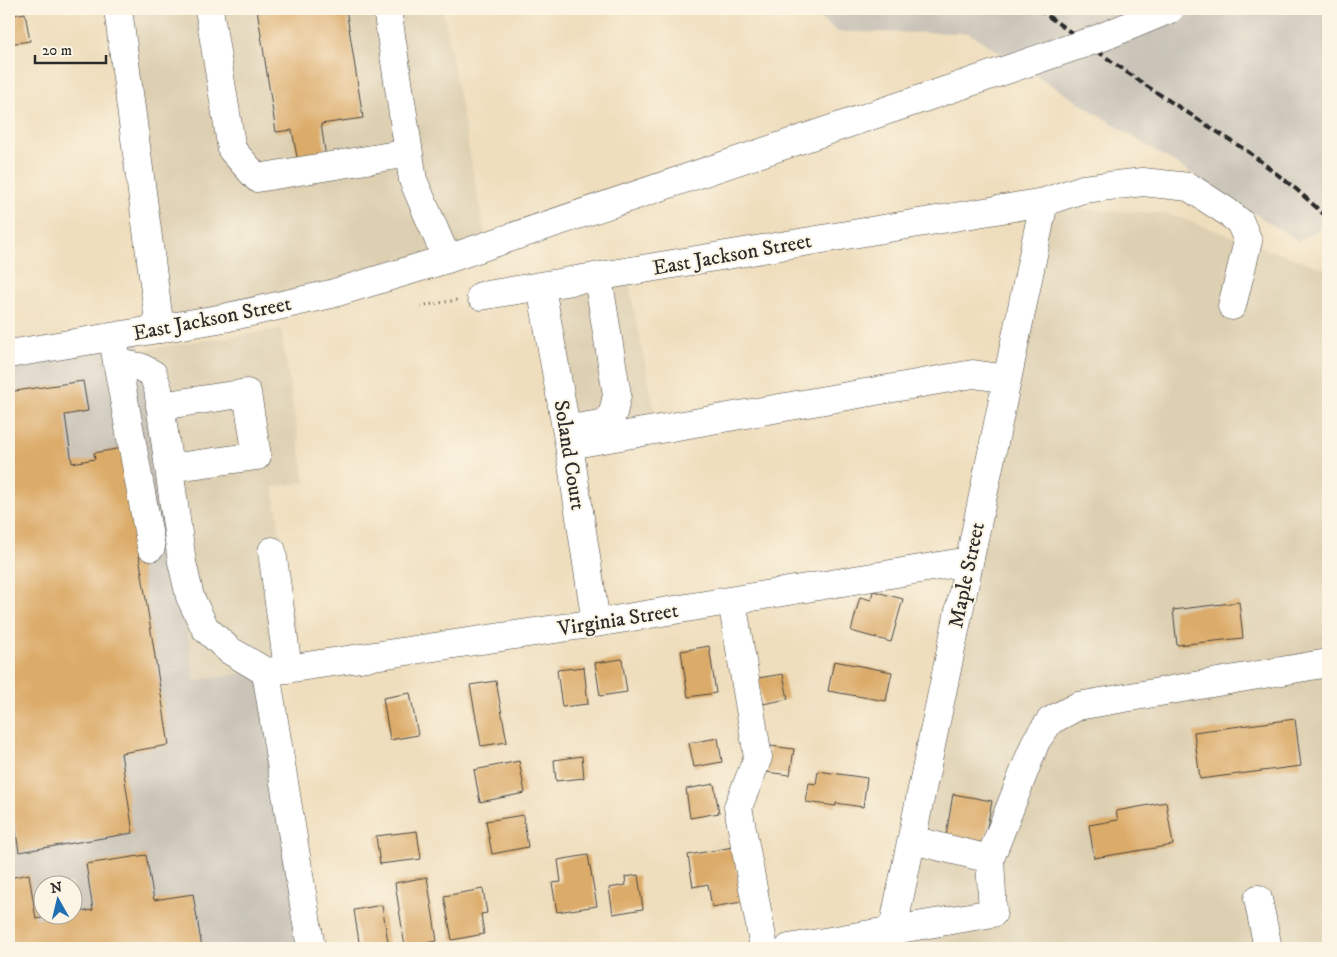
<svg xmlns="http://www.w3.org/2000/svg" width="1337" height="957" font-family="'IM FELL DW Pica',serif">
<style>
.built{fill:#ddcfb1}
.industrial{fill:#c9c3b8;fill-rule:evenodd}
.building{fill:#dbab69}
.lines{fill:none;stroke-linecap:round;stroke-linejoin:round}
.minor-casing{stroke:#484641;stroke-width:29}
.major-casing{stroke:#484641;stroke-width:29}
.path{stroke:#484641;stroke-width:3;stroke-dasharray:1 4;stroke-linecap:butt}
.minor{stroke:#fff;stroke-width:28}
.major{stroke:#fff;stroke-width:28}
.rail{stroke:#2b2b2b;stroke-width:4;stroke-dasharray:8 4;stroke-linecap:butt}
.major-bridge-casing{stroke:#484641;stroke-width:29;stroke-linecap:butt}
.major-bridge{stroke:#fff;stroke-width:28}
.labels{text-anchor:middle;stroke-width:4;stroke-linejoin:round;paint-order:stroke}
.street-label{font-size:21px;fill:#2b2b2b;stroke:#fcf5e5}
</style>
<rect width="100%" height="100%" fill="#fcf5e5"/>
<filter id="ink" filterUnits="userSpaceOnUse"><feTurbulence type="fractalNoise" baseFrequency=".02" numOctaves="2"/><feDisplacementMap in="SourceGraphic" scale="10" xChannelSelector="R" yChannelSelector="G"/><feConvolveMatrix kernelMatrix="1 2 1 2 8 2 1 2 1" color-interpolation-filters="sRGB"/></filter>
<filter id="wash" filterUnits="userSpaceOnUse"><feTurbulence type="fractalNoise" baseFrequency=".0096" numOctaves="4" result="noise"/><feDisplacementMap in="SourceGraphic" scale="20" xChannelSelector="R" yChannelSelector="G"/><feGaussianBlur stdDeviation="1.12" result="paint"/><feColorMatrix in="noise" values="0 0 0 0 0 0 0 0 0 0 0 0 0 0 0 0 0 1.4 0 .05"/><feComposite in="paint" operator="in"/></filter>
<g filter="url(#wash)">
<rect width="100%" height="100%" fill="#efdebd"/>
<!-- built -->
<path class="built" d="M121,9H443L486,241L162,326Z
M1049,207L1169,214L1328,270V948H891Z
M627,274L658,427L572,442L543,289Z
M281,329L305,482L273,487L301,665L195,681L140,350Z"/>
<!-- industrial -->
<path class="industrial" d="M808,9H1328V225L1298,241L969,33L838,32Z
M138,337L195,681L276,668L312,948H9V357ZM42,884H72V914H42Z"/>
<g id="blocks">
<!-- building -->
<path class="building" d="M257,9H346L363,118L321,124L327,164L299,168L292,130L276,132Z
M25,13L30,41L9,44V16Z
M83,381L88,411L65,415L72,463L95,459L94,453L122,448L169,745L121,753L133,833L19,852L9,788V392Z
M873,591L903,599L891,642L851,631L860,597L871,600Z
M1239,602L1243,638L1177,645L1173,610Z
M709,646L716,693L688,697L681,651Z
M622,659L627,692L600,696L595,663Z
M834,661L892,672L886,701L828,691Z
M584,667L588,704L562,707L557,670Z
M783,674L788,699L763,704L758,678Z
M496,681L507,742L481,746L470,685Z
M410,693L418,735L390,740L383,698Z
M1295,719L1301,766L1200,779L1194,732Z
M718,738L722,762L694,767L689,743Z
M770,746L794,749L790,775L766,772Z
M582,756L584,778L556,781L554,760Z
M519,761L525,793L480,802L474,770Z
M818,771L867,778L863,807L836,803V806L806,802L809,783L816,784Z
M714,784L719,813L690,818L686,789Z
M953,794L992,801L984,843L946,836Z
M1166,802L1173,845L1094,858L1089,825L1118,820L1116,811Z
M523,815L528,847L492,854L486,821Z
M417,831L421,859L380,864L376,836Z
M733,847L742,902L712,907L708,884L693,887L688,855Z
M146,855L154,900L193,894L202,948H9V878L29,874L36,919L64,914H72V913L93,910L86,864Z
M588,855L597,906L557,912L552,883L561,882L558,860Z
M638,875L643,909L613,914L609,888L626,885L625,877Z
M427,877L437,941L405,947L395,883Z
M483,889L487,913L481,914L484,934L452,940L444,896Z
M382,905L389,948H360L354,910Z"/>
</g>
</g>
<g filter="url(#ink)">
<use href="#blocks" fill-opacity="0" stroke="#484641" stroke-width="1"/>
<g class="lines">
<defs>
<path id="minor" d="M118,9L160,329
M209,9L232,150L257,178L409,153
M387,9L413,180L447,259
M541,287L569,445L596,623
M481,296L1044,202L1083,189L1143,182L1189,187L1226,211L1240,222L1248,241L1232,306
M114,345L151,547
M117,363L140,367L153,374L158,389L182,562L190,597L205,628L229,650L266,672
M160,406L247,393L257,456L169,468
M576,428L606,423L613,413L617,395L598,277
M569,445L973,374L1007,379
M272,551L288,669
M732,601L758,757L738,807L764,948
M266,672L596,623L969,561
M266,672L311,948
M990,859L1036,741L1050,721L1078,706L1328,663
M1258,899L1268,948
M789,948L993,913L990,859L912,840
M889,948L1044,202"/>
<path id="major" d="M9,354L224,318L331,294L447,259L962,85"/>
</defs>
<!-- minor casing -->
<use href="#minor" class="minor-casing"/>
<!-- major casing -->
<use href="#major" class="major-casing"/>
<!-- path -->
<path class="path" d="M421,306L457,300"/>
<!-- minor -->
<use href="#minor" class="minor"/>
<!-- major -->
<use href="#major" class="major"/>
<!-- rail -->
<path class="rail" d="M1038,9L1145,85L1250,153L1296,189L1328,218"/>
<defs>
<path id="major-bridge" d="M962,85L1100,38L1170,9"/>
</defs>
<!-- major-bridge casing -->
<use href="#major-bridge" class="major-bridge-casing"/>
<!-- major-bridge -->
<use href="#major-bridge" class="major-bridge"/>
</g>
</g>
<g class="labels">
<!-- street labels -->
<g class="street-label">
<text transform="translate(732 254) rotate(-10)" y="7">East Jackson Street</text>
<text transform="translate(212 318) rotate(-11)" y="7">East Jackson Street</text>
<text transform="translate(570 455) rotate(81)" y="7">Soland Court</text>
<text transform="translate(966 575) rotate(-78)" y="7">Maple Street</text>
<text transform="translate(618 619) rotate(-9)" y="7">Virginia Street</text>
</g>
</g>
<!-- margin -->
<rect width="1337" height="957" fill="none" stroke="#fcf5e5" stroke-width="30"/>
<!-- north arrow -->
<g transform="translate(58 900) rotate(352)"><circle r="24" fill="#fcf5e5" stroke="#a8a49b"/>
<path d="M0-4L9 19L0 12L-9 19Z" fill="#1f6fb2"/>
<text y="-8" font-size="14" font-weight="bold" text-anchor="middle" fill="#2b2b2b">N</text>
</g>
<!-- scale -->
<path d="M35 55v8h71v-8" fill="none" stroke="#2b2b2b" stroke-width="2.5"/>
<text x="42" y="55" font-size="15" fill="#2b2b2b" stroke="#fcf5e5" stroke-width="4" paint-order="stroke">20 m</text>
</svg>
